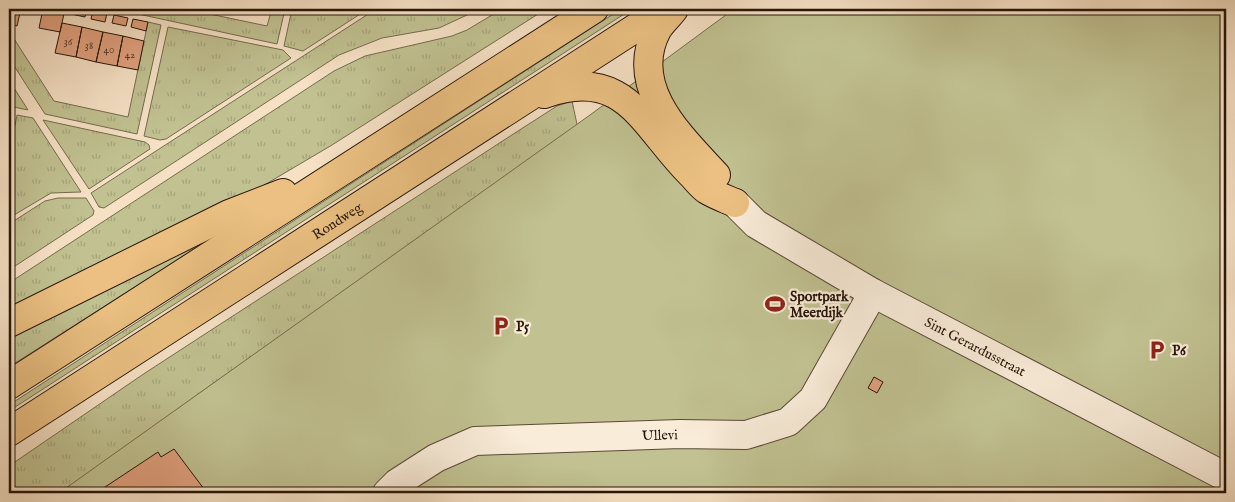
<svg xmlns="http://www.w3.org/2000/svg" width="1235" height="502" font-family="'IM FELL English',serif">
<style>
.grass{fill:url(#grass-tufts);stroke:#746c4d}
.park{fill:#c1c191;stroke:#746c4d}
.building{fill:#e0a17f;stroke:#271609}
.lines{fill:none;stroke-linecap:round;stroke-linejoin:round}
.minor-casing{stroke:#5b4938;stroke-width:30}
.major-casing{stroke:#271609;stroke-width:30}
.minor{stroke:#f9ecd9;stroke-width:28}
.major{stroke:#ebc082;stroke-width:28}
.labels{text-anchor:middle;stroke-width:4.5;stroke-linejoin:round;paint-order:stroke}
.number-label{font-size:11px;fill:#553926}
.street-label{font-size:14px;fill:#271609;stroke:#f9ecd9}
.poi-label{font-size:14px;font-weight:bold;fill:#271609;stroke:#f9ecd9;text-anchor:start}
</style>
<defs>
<pattern id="grass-tufts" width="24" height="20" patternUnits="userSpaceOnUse" patternTransform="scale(1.25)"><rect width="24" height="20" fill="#c1c191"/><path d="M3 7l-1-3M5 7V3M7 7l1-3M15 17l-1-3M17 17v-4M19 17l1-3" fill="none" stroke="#a6a57c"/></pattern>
</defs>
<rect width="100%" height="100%" fill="#f6e1c5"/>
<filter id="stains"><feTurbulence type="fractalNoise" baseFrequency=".004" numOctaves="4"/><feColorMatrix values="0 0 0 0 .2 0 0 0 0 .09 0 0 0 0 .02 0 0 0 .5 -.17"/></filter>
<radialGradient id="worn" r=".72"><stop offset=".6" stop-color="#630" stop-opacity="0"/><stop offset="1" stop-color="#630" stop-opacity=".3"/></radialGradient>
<!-- grass -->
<path class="grass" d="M115,9H186L267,26L272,9H285L277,44Z
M292,9H368L303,51L284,46Z
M376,9H480L439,28L382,38L339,55L104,208L99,207L91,193Z
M502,9H546L332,145L239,200L9,314V283L334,71L365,56L452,36L467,30Z
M621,9H632L9,411V405Z
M148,22L161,25L137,134L45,114L9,58V31L54,101L128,117Z
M168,27L283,50L291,58L166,139L160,140L144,136Z
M9,80L28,110L9,106Z
M572,101L583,152L539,176L215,382L63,493H9V466L145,373L518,131L557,106Z
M17,115L33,118L81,192L51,193L9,218V156Z
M43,120L145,142L149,145L150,149L89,189Z
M58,198H86L94,211L93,215L9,270V224L45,201Z
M205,237L207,241L9,367V330Z"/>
<!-- park -->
<path class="park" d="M734,9H1226V493H59L590,115Z"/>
<!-- building -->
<path class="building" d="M43,9H65L60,32L39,28Z
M72,9H87L85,17L71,14Z
M93,10L107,13L105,22L91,19Z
M10,11L20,13L17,26L9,24Z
M114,15L128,18L126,26L112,23Z
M133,19L148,22L146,31L131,27Z
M62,23L82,27L76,57L55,53Z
M82,27L103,32L96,62L76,57Z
M103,32L123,36L117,66L96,62Z
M123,36L144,41L138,70L117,66Z
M874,377L883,382L877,393L868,388Z
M174,449L207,493H96L158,452L161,457Z"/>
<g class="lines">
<defs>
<g id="minor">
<path id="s1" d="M735,203L756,224L873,293L1226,477"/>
<path id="s2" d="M387,493L397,483L436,458L475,441L680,434L746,435L788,422L813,399L873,293"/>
</g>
<g id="major">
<path d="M674,9C669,16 661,23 657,30C627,87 680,136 716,175"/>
<path d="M544,94C626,65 642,125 691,174C696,179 701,186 707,190C715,195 726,199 735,203"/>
<path d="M9,323L229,214L283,193"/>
<path d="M9,385L594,9"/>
<path id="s3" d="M9,432L665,9"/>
</g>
</defs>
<!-- minor casing -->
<use href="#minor" class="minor-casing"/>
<!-- major casing -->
<use href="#major" class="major-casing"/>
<!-- minor -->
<use href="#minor" class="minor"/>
<!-- major -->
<use href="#major" class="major"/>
</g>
<!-- icons -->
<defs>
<symbol id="stadium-bare" viewBox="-9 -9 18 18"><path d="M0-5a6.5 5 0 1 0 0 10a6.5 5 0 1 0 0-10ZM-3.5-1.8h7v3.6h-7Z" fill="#8f2418" stroke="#f9ecd9" stroke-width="2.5" paint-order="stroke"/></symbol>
<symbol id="parking-bare" viewBox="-9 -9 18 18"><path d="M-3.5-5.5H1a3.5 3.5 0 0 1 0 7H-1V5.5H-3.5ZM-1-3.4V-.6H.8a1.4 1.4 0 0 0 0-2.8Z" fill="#8f2418" stroke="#f9ecd9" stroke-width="2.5" paint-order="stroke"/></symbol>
</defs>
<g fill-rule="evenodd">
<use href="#stadium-bare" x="761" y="290" width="28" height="28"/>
<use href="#parking-bare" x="487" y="312" width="28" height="28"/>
<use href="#parking-bare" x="1143" y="336" width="28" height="28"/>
</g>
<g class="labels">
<!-- number labels -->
<g class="number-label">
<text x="68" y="45">36</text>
<text x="89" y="49">38</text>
<text x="109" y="53">40</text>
<text x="130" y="58">42</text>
</g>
<!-- street labels -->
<g class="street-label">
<text dy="5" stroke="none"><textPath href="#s3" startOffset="390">Rondweg</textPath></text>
<text dy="5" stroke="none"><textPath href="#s1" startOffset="281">Sint Gerardusstraat</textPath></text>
<text dy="5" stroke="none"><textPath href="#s2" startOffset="288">Ullevi</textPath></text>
</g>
<!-- poi labels -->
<g class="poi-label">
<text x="790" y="301">Sportpark<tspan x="790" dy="16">Meerdijk</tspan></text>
<text x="516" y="331">P5</text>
<text x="1172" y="355">P6</text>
</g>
</g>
<!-- margin -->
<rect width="1235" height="502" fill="none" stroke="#f6e1c5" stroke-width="30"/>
<rect x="10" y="10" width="1215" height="482" fill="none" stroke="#271609" stroke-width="2.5"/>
<rect x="15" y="15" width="1205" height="472" fill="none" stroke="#271609"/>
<rect width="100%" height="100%" filter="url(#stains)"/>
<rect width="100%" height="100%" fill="url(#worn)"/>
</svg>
